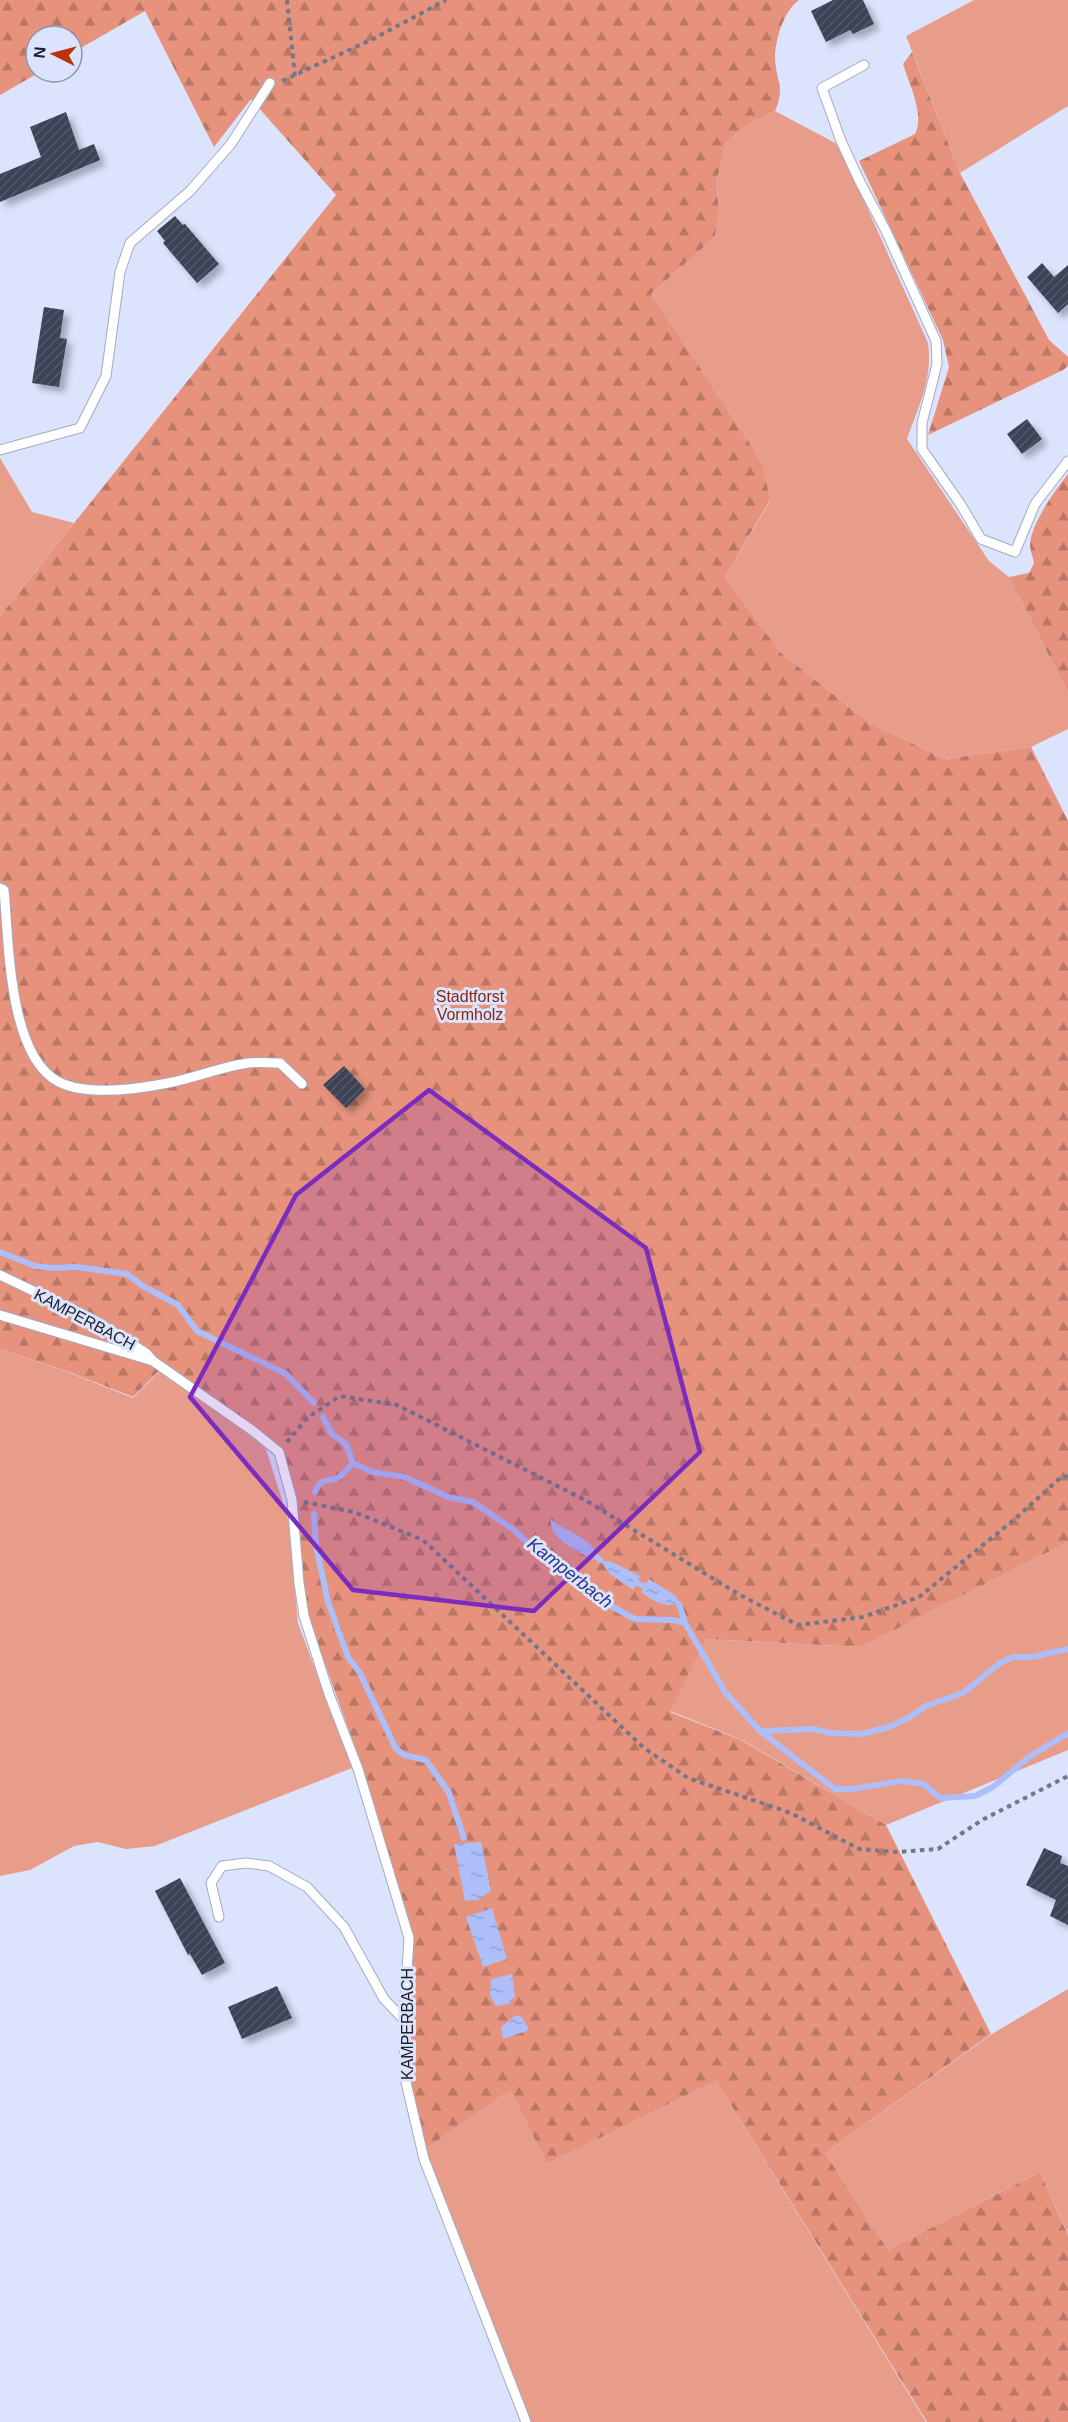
<svg xmlns="http://www.w3.org/2000/svg" width="1068" height="2422" font-family="Arial,sans-serif">
<style>
.grass{fill:#e89d8a}
.forest{fill:url(#forest-firs)}
.water{fill:url(#water-ripples)}
.lines{fill:none;stroke-linecap:round;stroke-linejoin:round}
.stream{stroke:#adbef8;stroke-width:6}
.building{fill:url(#building-hatch);filter:url(#shadow)}
.lane-casing{stroke:#a3aac2;stroke-width:11}
.path{stroke:#737788;stroke-width:4;stroke-dasharray:4.5 4.5;stroke-linecap:butt}
.lane{stroke:#fff;stroke-width:9}
.marked{fill:#7b2cbf;fill-opacity:0.2;stroke:#7b2cbf;stroke-width:4.5;stroke-linejoin:round}
.labels{text-anchor:middle;stroke-width:6;stroke-linejoin:round;paint-order:stroke}
.park-label{font-size:16px;fill:#88270e;stroke:#dce3fc}
.street-label{font-size:16px;fill:#1d1f28;stroke:#dce3fc}
.water-label{font-size:18px;font-style:italic;fill:#2a3486;stroke:#dce3fc}
</style>
<defs>
<pattern id="forest-firs" width="22" height="20" patternUnits="userSpaceOnUse" patternTransform="scale(1.5)"><rect width="22" height="20" fill="#e6927d"/><path d="M5 1l3.5 6h-7zM16 11l3.5 6h-7z" fill="#ba7766"/></pattern>
<pattern id="water-ripples" width="26" height="14" patternUnits="userSpaceOnUse" patternTransform="scale(1.5)"><rect width="26" height="14" fill="#adbef8"/><path d="M2 4q2-2 4 0t4 0M15 11q2-2 4 0t4 0" fill="none" stroke="#94a3d5"/></pattern>
<pattern id="building-hatch" width="6" height="6" patternUnits="userSpaceOnUse" patternTransform="scale(1.5)"><rect width="6" height="6" fill="#3c4256"/><path d="M-1 1l2-2M0 6l6-6M5 7l2-2" fill="none" stroke="#555a6b"/></pattern>
<filter id="shadow"><feDropShadow dx="5.5" dy="5.5" stdDeviation="3" flood-color="#0004"/></filter>
</defs>
<rect width="100%" height="100%" fill="#dce3fc"/>
<!-- grass -->
<path class="grass" d="M974,0H1068V106L960,173L906,36Z
M775,111L839,145L928,343C933,378 919,406 907,439L989,561L1009,577L1068,693V729L1031,747L945,759L868,722L780,652L725,577L770,501L747,439L651,294L715,237L719,210L716,183L727,141L755,120Z
M0,458L32,512L74,523L0,616Z
M0,1349L65,1371L133,1398L161,1370L236,1424L266,1449L288,1519L298,1623L352,1768L155,1846L126,1849L98,1842L74,1846L30,1870L0,1876Z
M1068,1542V1750L886,1825L742,1740L670,1711L706,1639L861,1647Z
M1068,1989V2234L1040,2172L888,2250L825,2153L992,2034Z
M716,2081L926,2422H531L432,2173L426,2149L510,2090L547,2164Z"/>
<!-- forest -->
<path class="forest" d="M0,0H799C784,11 776,37 775,56C775,79 786,87 775,111L755,120L727,141L716,183L719,210L715,237L651,294L747,439L763,468L770,500L725,577L780,652L868,722L945,759L1031,747L1068,821V1542L861,1647L706,1639L670,1712L741,1740L886,1825L991,2034L825,2153L888,2250L1040,2172L1068,2235V2422H927L716,2081L547,2164L510,2090L426,2149L409,2083L413,1938L363,1769L308,1617L294,1495L281,1448L241,1417L165,1365L133,1397L66,1371L0,1349V616L336,195L251,99L214,147L145,11L72,53V36H36V72H40L0,95Z
M912,52L960,173L1049,340L1068,357V366L1063,370L928,435L949,367L943,340L859,161L915,134C925,114 909,84 903,64Z
M1068,474V693L1009,577L1029,573L1034,563C1033,557 1030,551 1030,545C1031,523 1055,491 1068,474Z"/>
<!-- water -->
<path class="water" d="M551,1519C564,1532 582,1533 594,1549L588,1557C573,1548 549,1539 551,1519Z
M600,1560L612,1562L640,1576L633,1590L610,1574Z
M649,1579L676,1596L679,1604C664,1608 653,1601 641,1592Z
M481,1842L491,1891L478,1900L465,1901L454,1844Z
M492,1908L507,1959L483,1967L466,1917Z
M512,1974L515,1996L509,2004L496,2006L490,1995L491,1979Z
M516,2015L522,2017L529,2030L503,2039L501,2027Z"/>
<g class="lines">
<!-- stream -->
<path class="stream" d="M0,1252L35,1266L53,1268L76,1267L127,1274L143,1286L178,1305L197,1331L286,1374L314,1403
M323,1417L332,1434L346,1444L353,1463L372,1472L405,1477L448,1497L473,1502L514,1530L531,1546L574,1572L600,1600L635,1619L672,1620L685,1623L725,1692L760,1731L813,1729L830,1733L862,1734L889,1727L910,1717L926,1706L963,1693L1000,1663L1013,1657H1032L1068,1649
M315,1492C323,1475 327,1484 339,1477C344,1474 349,1467 353,1463
M314,1514L316,1546L328,1602L348,1657L360,1673L396,1749L404,1755L426,1760L449,1793L464,1838
M592,1553L600,1560
M636,1583L645,1586
M679,1604L685,1623
M760,1731L835,1789H852L901,1781L924,1784L940,1798L975,1796L993,1787L1029,1757L1068,1733"/>
</g>
<!-- building -->
<path class="building" d="M833,0H863L874,24L853,34L850,30L826,42L811,11Z
M66,112L79,150L94,144L100,160L0,202V174L41,157L30,127Z
M175,216L183,225L185,224L219,264L197,283L163,243L165,241L157,231Z
M1042,263L1054,277L1068,265V304L1058,313L1027,277Z
M44,307L64,310L60,338L67,339L59,387L32,383Z
M1027,419L1042,439L1022,454L1007,434Z
M344,1066L365,1089L346,1108L323,1085Z
M1044,1848L1062,1856L1060,1863L1068,1866V1925L1050,1916L1056,1900L1026,1885Z
M180,1878L225,1963L202,1975L190,1954L188,1955L155,1891Z
M277,1986L292,2018L242,2039L228,2007Z"/>
<g class="lines">
<defs>
<path id="lane" d="M864,65L822,88L841,141L860,182L886,231L936,341L937,364L922,423V449L961,505L981,539L1015,552L1035,504L1068,461
M0,450L80,428L106,376L120,272L130,243L190,191L231,144L270,83
M0,888L4,890C9,941 8,1056 59,1082C87,1096 138,1089 168,1083C194,1078 221,1067 248,1063C258,1062 269,1063 280,1063L302,1084
M0,1275L96,1321L146,1353L153,1361L253,1431L279,1452L292,1500L299,1583L304,1616L329,1694L358,1769L409,1938L404,2020L405,2078L424,2159L526,2422
M0,1315L153,1361
M219,1917L211,1883L222,1866L246,1863L269,1866L307,1887L344,1927L384,1999L404,2020"/>
</defs>
<!-- lane casing -->
<use href="#lane" class="lane-casing"/>
<!-- path -->
<path class="path" d="M287,0L295,76
M282,81L373,39L446,0
M287,1442L307,1418L340,1396L397,1405L585,1500L740,1595L798,1625L863,1617L919,1597L1015,1519L1060,1478L1068,1476
M304,1502L354,1512L423,1540L644,1748L688,1778L791,1813L859,1849L897,1852L938,1849L982,1820L1068,1776"/>
<!-- lane -->
<use href="#lane" class="lane"/>
</g>
<!-- marked area -->
<path class="marked" d="M429,1090L646,1248L700,1452L534,1611L353,1590L190,1397L296,1195Z"/>
<g class="labels">
<!-- park labels -->
<g class="park-label">
<text x="470" y="1002">Stadtforst<tspan x="470" dy="18">Vormholz</tspan></text>
</g>
<!-- street labels -->
<g class="street-label">
<text transform="translate(85 1319) rotate(28)" y="6">KAMPERBACH</text>
<text transform="translate(407 2024) rotate(-90)" y="6">KAMPERBACH</text>
</g>
<!-- water labels -->
<g class="water-label">
<text transform="translate(570 1573) rotate(38)" y="6">Kamperbach</text>
</g>
</g>
<!-- north arrow -->
<g transform="translate(54 54) rotate(276)"><circle r="28" fill="#dce3fc" stroke="#9095a7" stroke-width="1.5"/>
<path d="M0-4.5L10 22L0 15L-10 22Z" fill="#bc320b"/>
<text y="-9" font-size="16" font-weight="bold" text-anchor="middle" fill="#1d1f28">N</text>
</g>
</svg>
